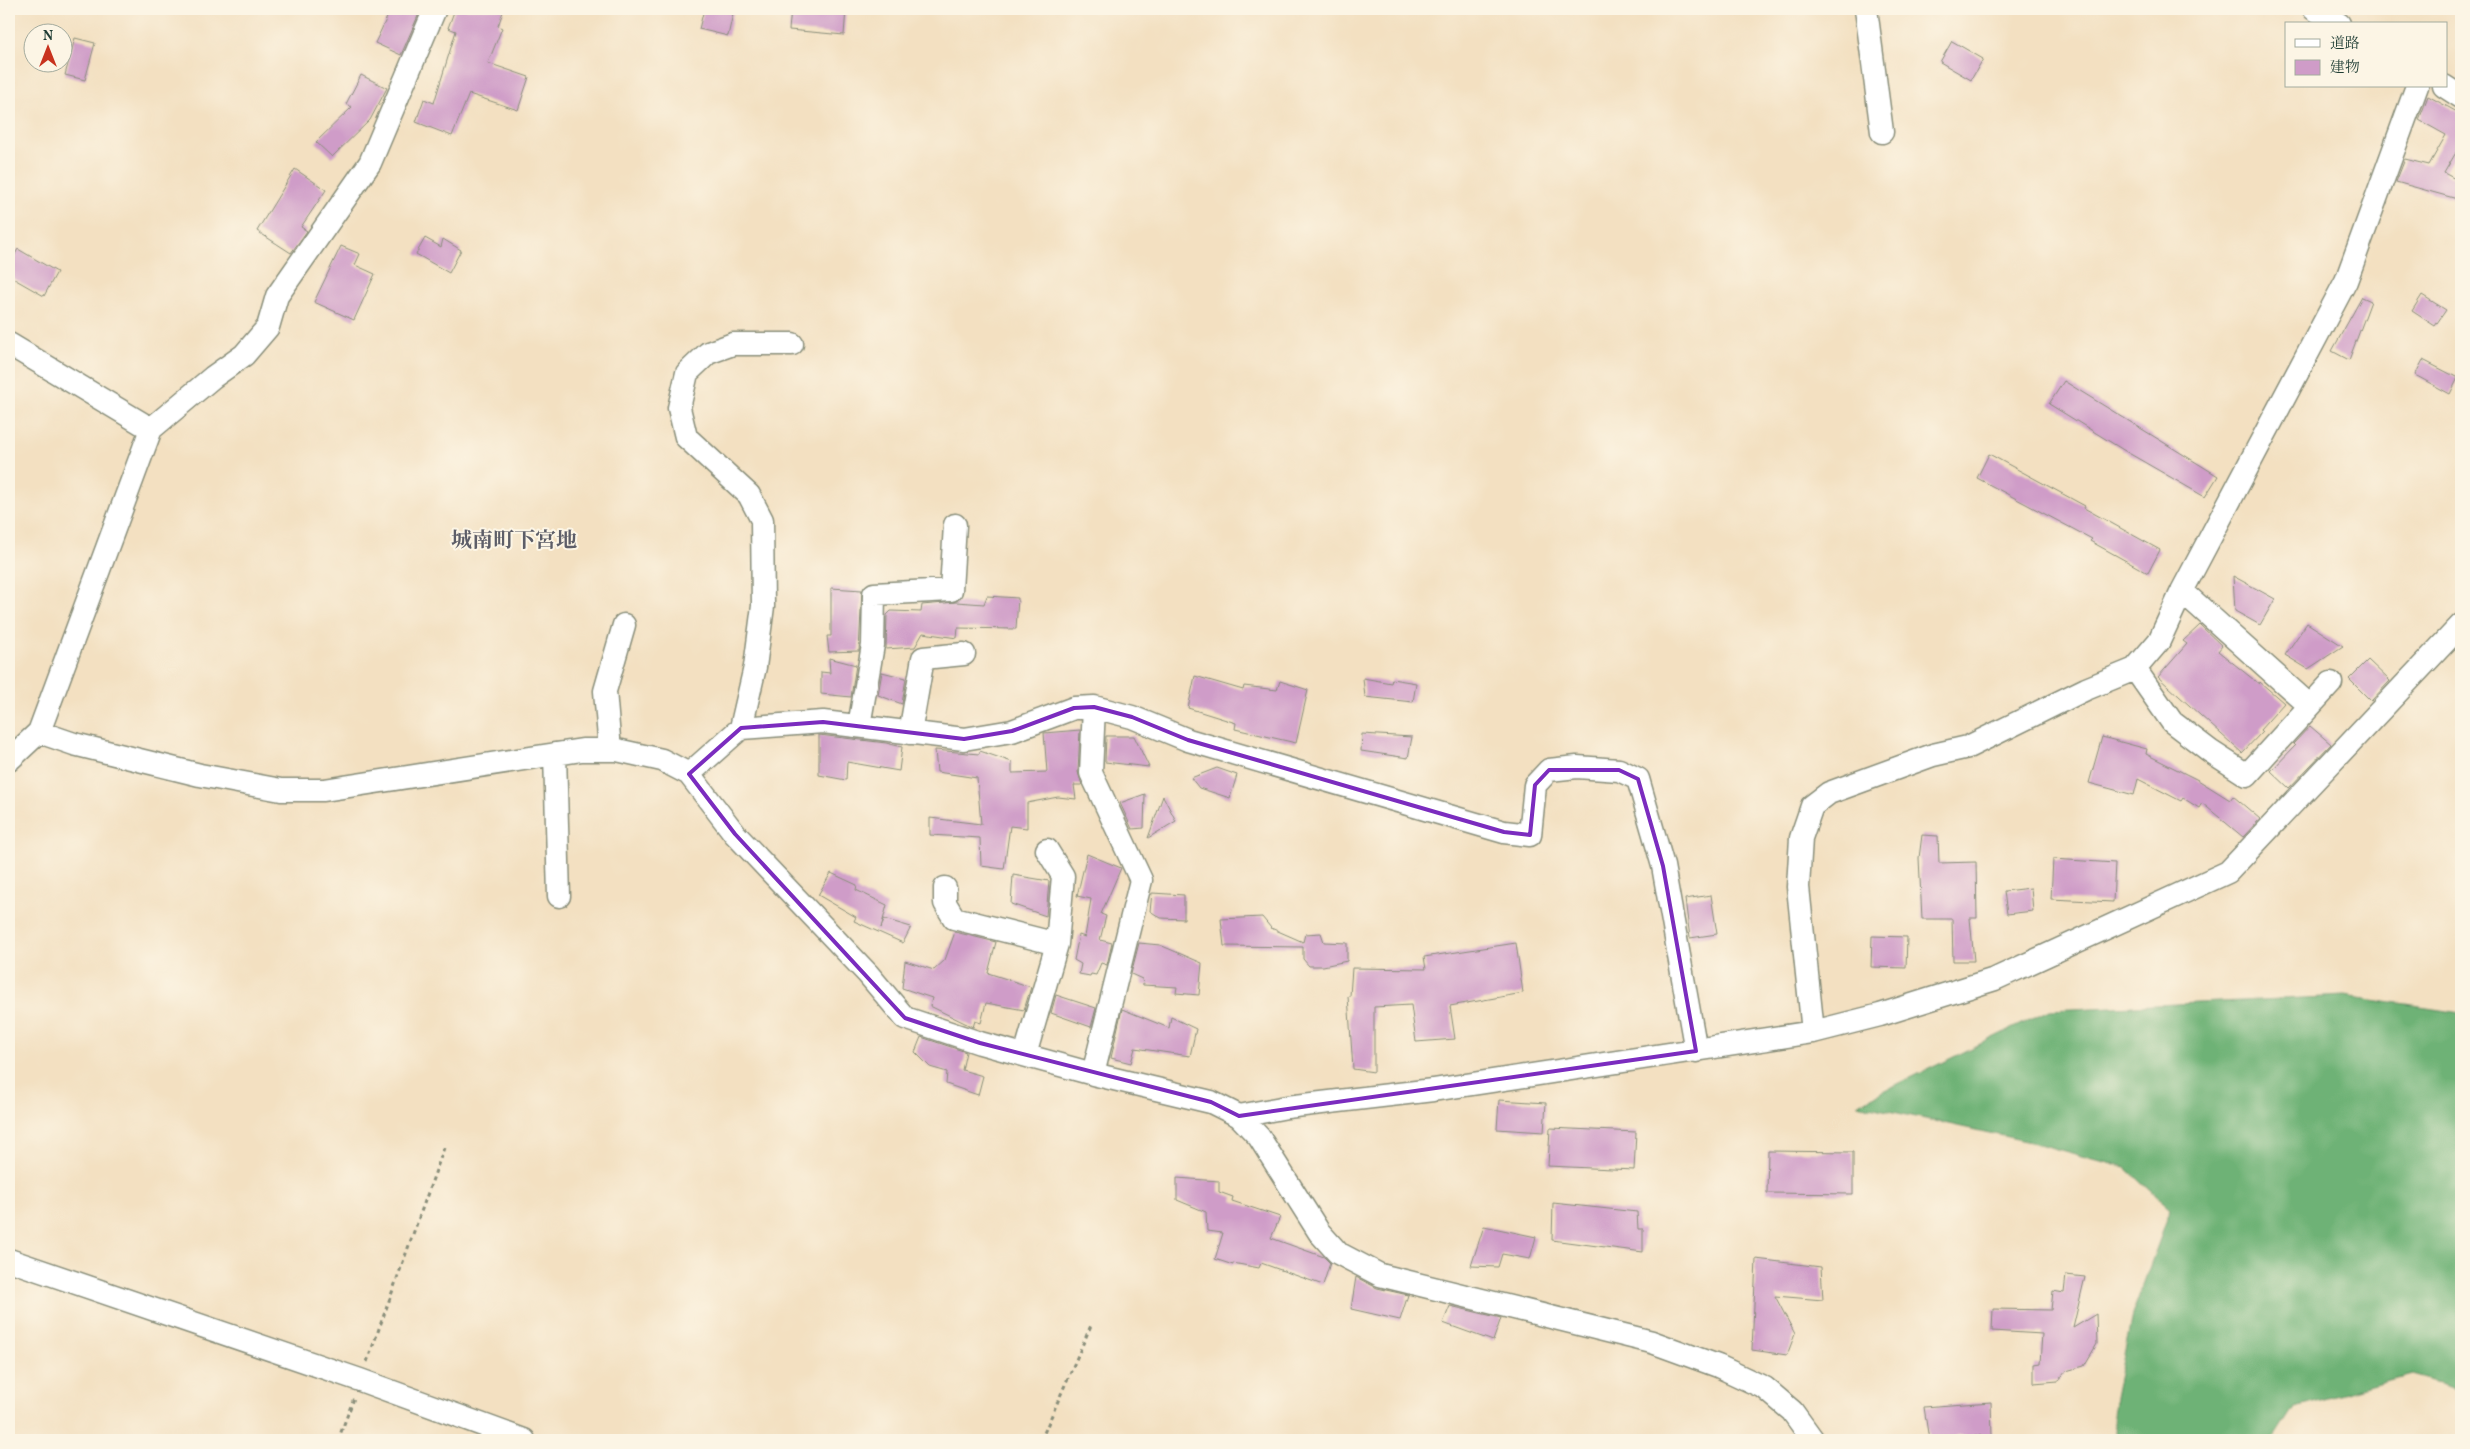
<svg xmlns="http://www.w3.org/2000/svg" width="2470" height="1449" font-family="Vollkorn,'Noto Serif JP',serif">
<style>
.forest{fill:#6eb276;stroke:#467855}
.building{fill:#cf9cc8}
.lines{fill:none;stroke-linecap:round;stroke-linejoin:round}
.street-casing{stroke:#898e7a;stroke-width:25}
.path{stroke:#898e7a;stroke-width:3;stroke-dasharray:4 4;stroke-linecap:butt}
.street{stroke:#fff;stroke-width:22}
.marked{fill:none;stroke:#7b2cbf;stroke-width:4;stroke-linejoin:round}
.labels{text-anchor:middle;stroke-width:4;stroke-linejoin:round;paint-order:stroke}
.quarter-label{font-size:21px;font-weight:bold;fill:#5d5e68;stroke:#fcf5e5}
</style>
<rect width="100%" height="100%" fill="#fcf5e5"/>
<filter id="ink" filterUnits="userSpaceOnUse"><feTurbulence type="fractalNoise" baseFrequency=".02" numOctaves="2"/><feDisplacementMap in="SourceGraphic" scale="10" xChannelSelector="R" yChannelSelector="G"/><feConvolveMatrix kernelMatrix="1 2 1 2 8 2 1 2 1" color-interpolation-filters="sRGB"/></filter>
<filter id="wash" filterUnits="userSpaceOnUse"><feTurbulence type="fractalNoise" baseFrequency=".0096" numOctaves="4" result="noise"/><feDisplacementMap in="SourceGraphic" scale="20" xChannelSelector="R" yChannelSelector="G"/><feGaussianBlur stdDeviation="1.12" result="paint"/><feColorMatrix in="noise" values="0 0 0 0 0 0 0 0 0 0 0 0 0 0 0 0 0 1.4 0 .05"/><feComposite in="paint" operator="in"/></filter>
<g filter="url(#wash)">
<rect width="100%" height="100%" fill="#f3e0c1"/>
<!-- forest -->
<path class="forest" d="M2345,996L2461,1013V1389L2411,1375L2294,1407L2273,1440H2120L2112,1414L2132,1315L2171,1209L2126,1168L2035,1143L1857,1104L2050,1010Z"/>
<g id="blocks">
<!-- building -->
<path class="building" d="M391,9H421L401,55L375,43Z
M455,9H504L498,26L502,28L488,63L529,77L518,110L469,94L452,136L416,122L424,99L434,103L456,31L448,28Z
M704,9H734L728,36L699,29Z
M791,9H846L844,35L789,30Z
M75,38L95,43L85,80L65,75Z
M1952,41L1983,59L1971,80L1940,62Z
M361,75L387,88L370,120L332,157L316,142L352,107L346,104Z
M2428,96L2459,113L2461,110V144L2444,173L2461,182V200L2396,182L2405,159L2429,165L2446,135L2419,120Z
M295,169L326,190L301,227L307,231L291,253L257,231Z
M425,238L441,247L443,239L461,250L449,273L416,254Z
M341,246L360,254L355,265L375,274L354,320L314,302Z
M18,249L57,272L44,296L9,276V265Z
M2422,295L2446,310L2435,326L2412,311Z
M2362,297L2371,301L2349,360L2332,351Z
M2423,360L2458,378L2450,394L2415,375Z
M2064,381L2218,476L2205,497L2125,451L2049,404Z
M1989,454L2085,506L2084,508L2160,550L2148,573L2090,541L2092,539L1977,478Z
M2233,576L2275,599L2260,625L2235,611Z
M831,588L862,590L859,651L829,652L827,636H831Z
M987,596L1018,598L1016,629L958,628L957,638L923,633L915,647L886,649L887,615L891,611L921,612L922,605L956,602L984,604Z
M2307,623L2343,646L2308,669L2285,655Z
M2200,625L2222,646L2218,651L2259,684L2260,682L2284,703L2260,730L2262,732L2242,753L2158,677L2187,644L2183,641Z
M829,658L856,665L851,697L821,694V672L830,673Z
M2368,660L2390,681L2371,701L2349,679Z
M882,672L906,678L902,704L878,695Z
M1195,676L1243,690L1244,686L1277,690L1280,681L1308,690L1296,743L1235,729L1236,723L1188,708Z
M1363,678L1391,683L1392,679L1416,683L1413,702L1365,697Z
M2310,726L2331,744L2289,788L2271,771L2295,746L2293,744Z
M1080,730L1078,772L1082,785H1074L1076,799L1058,797L1027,803V828L1010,826L1004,869L981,866L980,838L930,835V818L981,824L977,778L937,772L935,750L979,754L980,751L1012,762V773L1047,772L1044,733Z
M1362,734L1412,737L1408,758L1361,751Z
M819,735L886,743L902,747L899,771L847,762L846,780L819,775Z
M1106,736H1134L1149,767L1105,762Z
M2102,737L2147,749L2146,754L2198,780L2230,800L2233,796L2260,819L2243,837L2202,803L2199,808L2183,798L2181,801L2138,779L2134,795L2089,783Z
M1217,768L1237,775L1230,798L1199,788L1191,778Z
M1145,794L1144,828L1132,829L1120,803Z
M1163,796L1176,821L1148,838Z
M1922,835L1938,836L1939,863L1976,862L1977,918H1970L1974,961H1953L1952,919H1922L1919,858Z
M1087,854L1121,868L1101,914L1106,916L1100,940L1112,943L1107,965L1101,963L1096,975L1091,974L1090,976L1079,974L1081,964L1074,960L1079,935L1085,937L1091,899L1077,896Z
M2053,859L2115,863L2113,902L2051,899Z
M831,873L857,885L856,890L887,905L881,928L884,919L911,927L903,943L854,921L856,917L818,895Z
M1013,875L1049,881L1046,916L1011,904Z
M2031,888L2033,911L2007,914L2004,891Z
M1152,893L1184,895V919L1161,918L1150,911Z
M1711,895L1717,934L1690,938L1685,899Z
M1262,917L1271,928L1303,942L1305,934L1321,933L1324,942L1347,943V961L1323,966H1309L1303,959V947L1224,946L1221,919Z
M955,932L996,942L988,973L1031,987L1024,1010L986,1003L981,1023L975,1021L973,1027L930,1006L932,998L902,988L905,961L934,970L945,960Z
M1872,936L1907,937L1906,968L1871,967Z
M1139,943L1160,945L1202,963L1199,995L1176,993L1177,987L1143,985L1142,979L1131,974Z
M1516,943L1523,993L1450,1006L1455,1039L1416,1042L1411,1005L1374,1007V1072L1353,1069L1348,996H1350L1352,968L1426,969L1424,957Z
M1056,995L1096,1008L1091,1027L1051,1013Z
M1122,1009L1169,1028L1171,1017L1196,1029L1190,1056L1135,1048L1131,1063L1111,1058Z
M921,1037L966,1052L962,1070L983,1076L978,1095L946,1084L947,1072L930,1067L915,1052Z
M1499,1100L1546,1103L1544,1132L1497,1129Z
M1550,1128L1636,1132L1634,1170L1548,1166Z
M1768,1151L1853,1152V1194L1767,1193Z
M1177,1178L1219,1181V1192L1233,1197L1232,1201L1280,1217L1271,1238L1324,1257L1330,1263L1323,1285L1261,1263L1259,1268L1233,1263V1265L1215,1259L1223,1233L1207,1231L1206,1212L1177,1200Z
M1553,1203L1637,1212L1638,1229H1643V1252L1552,1240Z
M1484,1226L1536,1237L1530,1259L1502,1254L1498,1267L1471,1266Z
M1756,1259L1821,1267L1823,1300L1775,1296L1795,1334L1787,1355L1752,1350Z
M2066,1275L2085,1277L2073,1328L2096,1314L2097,1344L2084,1366L2066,1371L2058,1381L2034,1383V1364L2040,1363L2042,1334L1992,1331L1993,1309L2051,1310L2053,1291L2064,1293Z
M1356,1277L1377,1288L1408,1295L1400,1320L1351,1309Z
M1450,1306L1501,1318L1493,1341L1443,1323Z
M1991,1402L1992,1437L1975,1435L1976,1439L1958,1435L1948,1440H1929L1924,1407Z"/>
</g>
</g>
<g filter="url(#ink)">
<use href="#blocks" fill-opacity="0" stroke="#898e7a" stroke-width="1"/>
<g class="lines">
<defs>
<path id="street" d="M1866,9L1882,132
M2314,9L2339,24
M2444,86L2461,97
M9,344L151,429
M2182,591L2310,706
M2135,669L2172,722L2210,751L2247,775L2331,683
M859,726L873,645L874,594L951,590L955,525
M741,728L823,722L964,739L1012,731L1074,708L1094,707L1132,717L1188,740L1504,832L1530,835L1535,785L1549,770L1577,767L1619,770L1638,779L1663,866L1696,1051
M39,732L74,744L200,775L281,790H324L582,750H617L662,760L689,774L735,834L868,974L905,1018L980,1043L1093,1074L1211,1102L1239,1116L1259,1137L1319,1232L1338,1253L1380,1275L1652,1342L1718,1366L1765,1388L1792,1411L1813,1440
M910,733L923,658L964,654
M610,750L605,691L624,625
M555,754L559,896
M9,760L39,732L151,429L213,377L244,355L268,327L277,296L370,163L435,9
M689,774L741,728L755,667L763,606L762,520L749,495L686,437L679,408L687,373L708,353L733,344H792
M945,888V903L954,918L1057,944
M1813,1032L1798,887L1801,838L1812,806L1829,793L1933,755L1968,747L2086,689L2135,669L2159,641L2182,591L2346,281L2417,86
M1025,1055L1057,944L1063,876L1047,850
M1093,1074L1141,880L1091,773L1094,707
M1239,1116L1287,1107L1433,1090L1813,1032L1880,1015L1995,979L2228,872L2461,625
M9,1260L360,1380L524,1440"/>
</defs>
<!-- street casing -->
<use href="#street" class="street-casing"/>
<!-- path -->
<path class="path" d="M367,1362L444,1148
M338,1440L354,1398
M1041,1440L1092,1323"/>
<!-- street -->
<use href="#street" class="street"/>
</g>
</g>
<!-- marked area -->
<path class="marked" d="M1094,707L1132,717L1188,740L1504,832L1530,835L1535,785L1549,770H1619L1638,779L1663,866L1696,1051L1239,1116L1211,1102L980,1043L905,1018L735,834L689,774L741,728L823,722L964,739L1012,731L1074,708Z"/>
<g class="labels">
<!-- quarter labels -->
<g class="quarter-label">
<text x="514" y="547">城南町下宮地</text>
</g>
</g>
<!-- margin -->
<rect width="2470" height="1449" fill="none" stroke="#fcf5e5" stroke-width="30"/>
<!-- legend -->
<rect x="2285" y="22" width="162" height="65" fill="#fcf5e5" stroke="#a4ab9e"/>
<rect x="2295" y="39" width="25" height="8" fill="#ffffff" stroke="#a4ab9e"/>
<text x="2330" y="48" font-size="15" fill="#1f3d34">道路</text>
<rect x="2295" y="60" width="25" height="15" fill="#cf9cc8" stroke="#a4ab9e"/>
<text x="2330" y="72" font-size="15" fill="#1f3d34">建物</text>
<!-- north arrow -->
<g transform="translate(48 48)"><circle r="24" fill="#fcf5e5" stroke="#a4ab9e"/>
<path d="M0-4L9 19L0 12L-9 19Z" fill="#c8321e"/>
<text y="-8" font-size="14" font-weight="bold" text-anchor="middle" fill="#1f3d34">N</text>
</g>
</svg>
